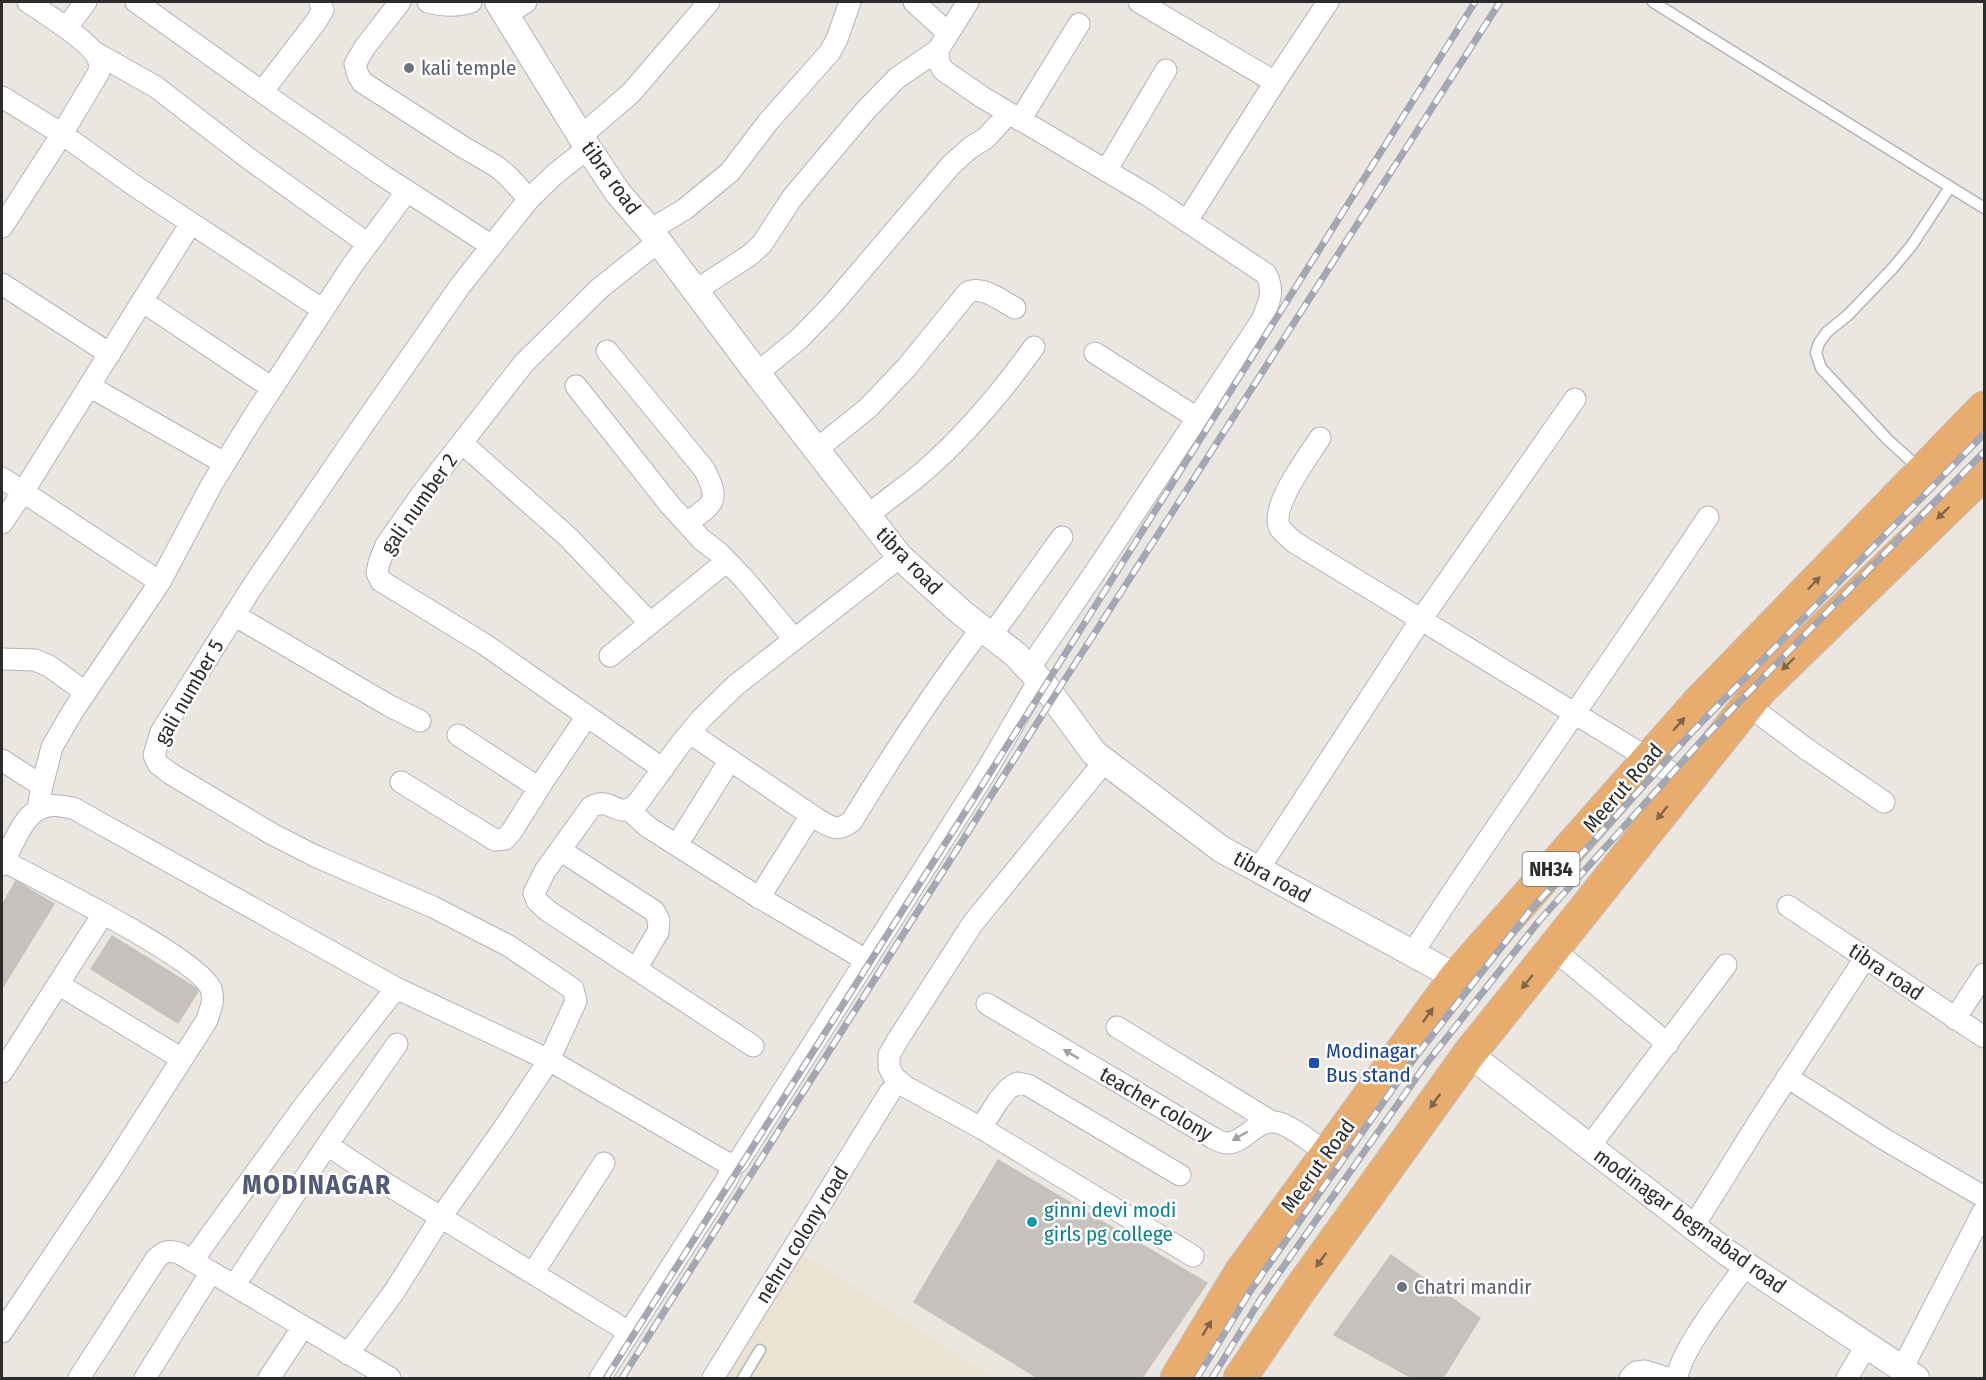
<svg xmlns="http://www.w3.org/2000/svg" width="1986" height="1380" font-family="'Fira Sans Condensed',sans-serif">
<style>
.education{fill:#ece2d2}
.building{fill:#c5c1bc;stroke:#c8c2ba;stroke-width:1.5}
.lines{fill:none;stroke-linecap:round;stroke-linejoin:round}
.service-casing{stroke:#b1b3bb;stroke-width:13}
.minor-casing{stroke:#b1b3bb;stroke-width:23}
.tertiary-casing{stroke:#b1b3bb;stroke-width:28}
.trunk-casing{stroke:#c4c4c4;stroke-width:35}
.service{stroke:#fff;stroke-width:10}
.minor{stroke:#fff;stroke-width:21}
.tertiary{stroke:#fff;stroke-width:26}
.trunk{stroke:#e8ad6e;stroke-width:33}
.rail-casing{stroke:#a3a7b4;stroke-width:7}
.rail{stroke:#fff;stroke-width:4.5;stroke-dasharray:14;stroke-linecap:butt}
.oneway{fill:#81664a}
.oneway2{fill:#a0a0a0}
.worship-dot{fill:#6b7280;stroke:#fff;stroke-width:2}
.transit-dot{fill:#1a4fb4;stroke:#fff;stroke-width:2}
.culture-dot{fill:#0f9aa8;stroke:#fff;stroke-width:2}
.labels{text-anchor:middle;stroke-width:5;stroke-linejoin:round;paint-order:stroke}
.shield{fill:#fff;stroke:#6b6b6b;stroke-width:1.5}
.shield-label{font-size:20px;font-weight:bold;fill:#2c2c2c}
.worship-label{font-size:21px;fill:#5b616d;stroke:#fff;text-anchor:start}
.street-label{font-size:21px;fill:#2c2c2c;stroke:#fff}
.transit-label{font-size:21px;fill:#164399;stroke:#fff;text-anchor:start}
.culture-label{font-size:21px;fill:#0d838f;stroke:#fff;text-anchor:start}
.district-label{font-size:27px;font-weight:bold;letter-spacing:1.5px;fill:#515b78;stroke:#fff}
</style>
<rect width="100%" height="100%" fill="#ece6e0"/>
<!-- education -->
<path class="education" d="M797,1250L994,1378H717Z"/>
<!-- building -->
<path class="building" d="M16,881L54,904L2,988V905Z
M112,936L199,990L178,1023L91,969Z
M998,1160L1207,1283L1142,1378H1038L914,1302Z
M1391,1255L1480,1318L1443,1378H1412L1334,1335Z"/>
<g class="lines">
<defs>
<path id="service" d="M1653,2L1984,208
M1919,468L1888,440L1821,368L1816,353L1819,343L1827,332L1848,315L1892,269L1912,245L1950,187
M743,1378L760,1350"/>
<path id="minor" d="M136,2L279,104L382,175L492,246
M400,2L365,47L355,64L358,75L362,82L463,147L496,166L508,176L529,199
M428,2C443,6 456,7 471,2
M914,2L947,32
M968,2L938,50L939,62L943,70L982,97L1149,196L1266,274C1275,292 1269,302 1262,320L1104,559L1029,669
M1139,2L1275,82
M506,15L526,2
M66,28L86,2
M94,52L156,87L248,158L368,244
M262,92L315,23L323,10L320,2
M2,97L62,134L135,186L323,310
M1020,120L1079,24
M581,136L631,93L709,2
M1106,171L1166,70
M1187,221L1275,82L1328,2
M2,227L62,134L99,72C99,68 100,65 99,62C96,45 43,12 28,2
M650,230L685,209L730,172L768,122L830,52L837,39L850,2
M658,242L600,288L524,363L421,495L386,545L379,563L377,573L381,581L484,644L663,769
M2,284L110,354
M695,291L750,255L762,244L792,198L865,111L897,78L938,50
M142,301L272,388
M607,351L704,469C721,502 714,503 687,523
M1095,353L1197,418
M757,373L799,339L831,306L951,165L970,148L986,138L1009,113
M89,386L224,463
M576,386L670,505L702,540L718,552L745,580L794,639
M1320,438C1308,457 1269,507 1280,528C1283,533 1290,538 1294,542L1687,782
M462,443L568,537L650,623
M817,449L868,408L907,367L968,292C984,286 1000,300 1015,308
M2,478L160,582
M867,516C885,501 904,488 922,473C965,436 1001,393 1034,347
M2,523L23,492L191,223
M234,615L388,705L420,721
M991,636L1062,537
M610,656L727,561
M2,659L35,660L49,666L85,692
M1748,705L1805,748L1884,802
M690,733L817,819C831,827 837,833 852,821C892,755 934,691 981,629
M458,735L539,788
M2,760L42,786
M1105,761L973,923L897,1041L889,1055V1067L894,1077L906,1087L981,1128L1193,1256
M401,782L495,840L505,839L512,831L544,780L587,716
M38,809L42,786L52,747L73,711L160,582L212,484L252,419L351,267L407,191
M629,810L648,827L755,895L866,960
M677,845L730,760
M560,850L654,911L659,920L658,932L636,969
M2,865C14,845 23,810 48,806C56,804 65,807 73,808L396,988L549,1060L727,1163L735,1164L738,1162L985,773L1039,680
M1258,870L1420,621L1575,399
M759,898L811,815
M1788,906L1984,1037
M1553,949L1668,1044
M1412,954C1508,806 1611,664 1708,517
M58,984L182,1059
M987,1004L1213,1138C1217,1140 1222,1143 1227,1143C1245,1143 1255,1120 1274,1122C1289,1123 1315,1145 1327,1154
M1955,1019L1984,974
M1117,1027L1272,1122
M753,1046L548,911L537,901L534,893L545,871L591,807C612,795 616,821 637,804L679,746L702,718L736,685L900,557
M2,1072L103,914
M1787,1077L1884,1139L1984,1197
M981,1128L998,1101L1008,1089L1017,1083L1028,1085L1180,1175
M327,1145L388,1185L629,1332
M1589,1147L1726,965
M1693,1227L1761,1118L1865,958
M192,1261L304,1106L396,988
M533,1273L604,1163
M234,1286L327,1145L397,1044
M2,1332L111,1170L207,1020C210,1010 215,1000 211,989C199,958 40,881 4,861
M348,1354L394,1292L441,1217L504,1128L549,1060L576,1001L573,989L509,946L433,907L315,856L272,834L171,774L158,764L154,755L161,732L252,587L359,431L460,286L529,199L555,174L588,148
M1902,1369L1984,1210
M79,1378L156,1259C164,1251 168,1250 179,1253L390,1378
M145,1378L211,1272
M269,1378L303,1327
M600,1378L726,1181L730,1173L731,1164
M713,1378L890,1092
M1630,1378L1636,1372L1645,1371L1667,1378
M1677,1378C1681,1349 1727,1292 1746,1265
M1847,1378L1866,1346"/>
<path id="tertiary" d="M498,2L588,148L618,193L650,230L757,373L900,557L962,613L1015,654L1045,686L1094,753L1221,849L1456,977
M1469,1054L1726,1252L1916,1378"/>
<path id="trunk" d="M1177,1378L1241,1272L1456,977L1698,703L1984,408
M1240,1378L1301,1288L1469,1054L1760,690L1984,473"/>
</defs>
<!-- service casing -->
<use href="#service" class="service-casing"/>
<!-- minor casing -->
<use href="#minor" class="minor-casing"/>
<!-- tertiary casing -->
<use href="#tertiary" class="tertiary-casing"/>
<!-- trunk casing -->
<use href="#trunk" class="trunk-casing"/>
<!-- service -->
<use href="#service" class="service"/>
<!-- minor -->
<use href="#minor" class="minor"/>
<!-- tertiary -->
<use href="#tertiary" class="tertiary"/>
<!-- trunk -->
<use href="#trunk" class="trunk"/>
<defs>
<path id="rail" d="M606,1378L1045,686L1475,2
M622,1378L1053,698L1500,2
M1197,1378L1251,1290L1416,1056L1529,912L1694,730L1984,434
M1212,1378L1262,1297L1426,1064L1539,921L1703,739L1984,452"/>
</defs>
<!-- rail casing -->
<use href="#rail" class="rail-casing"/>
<!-- rail -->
<use href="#rail" class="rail"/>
</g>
<!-- one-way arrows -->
<defs><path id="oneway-solid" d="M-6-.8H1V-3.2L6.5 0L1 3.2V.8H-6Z" transform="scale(1.5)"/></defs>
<g class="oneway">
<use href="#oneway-solid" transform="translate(1943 513) rotate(136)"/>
<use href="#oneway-solid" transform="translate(1814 583) rotate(-46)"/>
<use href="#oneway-solid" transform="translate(1788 664) rotate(136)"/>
<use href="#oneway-solid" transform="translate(1679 724) rotate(-49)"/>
<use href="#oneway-solid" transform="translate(1662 813) rotate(129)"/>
<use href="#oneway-solid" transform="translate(1527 982) rotate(129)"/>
<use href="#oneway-solid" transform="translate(1428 1015) rotate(-54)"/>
<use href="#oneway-solid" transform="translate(1435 1101) rotate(126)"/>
<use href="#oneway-solid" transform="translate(1321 1260) rotate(126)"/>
<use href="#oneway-solid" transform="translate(1207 1328) rotate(-59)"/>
</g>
<g class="oneway2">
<use href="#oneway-solid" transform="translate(1071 1054) rotate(-149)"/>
<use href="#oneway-solid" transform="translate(1240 1136) rotate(150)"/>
</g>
<!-- markers -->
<g class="worship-dot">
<circle cx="409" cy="68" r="6"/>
<circle cx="1402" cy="1287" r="6"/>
</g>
<rect class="transit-dot" x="1308" y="1057" width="12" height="12" rx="3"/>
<circle class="culture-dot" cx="1032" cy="1222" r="6"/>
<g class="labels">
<!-- shield labels -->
<rect class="shield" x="1522.5" y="852" width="57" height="34" rx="4.5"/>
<g class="shield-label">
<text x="1551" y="876">NH34</text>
</g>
<!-- worship labels -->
<g class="worship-label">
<text x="421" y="75">kali temple</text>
<text x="1414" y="1294">Chatri mandir</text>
</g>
<!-- street labels -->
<g class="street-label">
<text transform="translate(611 178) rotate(54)" y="7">tibra road</text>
<text transform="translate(419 504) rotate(-55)" y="7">gali number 2</text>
<text transform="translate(909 561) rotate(46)" y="7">tibra road</text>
<text transform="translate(189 692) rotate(-60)" y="7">gali number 5</text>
<text transform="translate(1623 788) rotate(-49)" y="7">Meerut Road</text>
<text transform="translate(1272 877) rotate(29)" y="7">tibra road</text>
<text transform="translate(1886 972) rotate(34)" y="7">tibra road</text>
<text transform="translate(1156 1104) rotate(30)" y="7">teacher colony</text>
<text transform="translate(1318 1166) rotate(-54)" y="7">Meerut Road</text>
<text transform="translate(1690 1221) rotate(36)" y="7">modinagar begmabad road</text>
<text transform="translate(802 1235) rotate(-58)" y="7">nehru colony road</text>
</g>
<!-- transit labels -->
<g class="transit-label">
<text x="1326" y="1058">Modinagar<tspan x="1326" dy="24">Bus stand</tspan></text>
</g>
<!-- culture labels -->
<g class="culture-label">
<text x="1044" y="1217">ginni devi modi<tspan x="1044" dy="24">girls pg college</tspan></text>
</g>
<!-- district labels -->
<g class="district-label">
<text x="317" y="1194">MODINAGAR</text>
</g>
</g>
<!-- border -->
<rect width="1986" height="1380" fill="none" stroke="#2c2c2c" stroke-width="6"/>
</svg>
